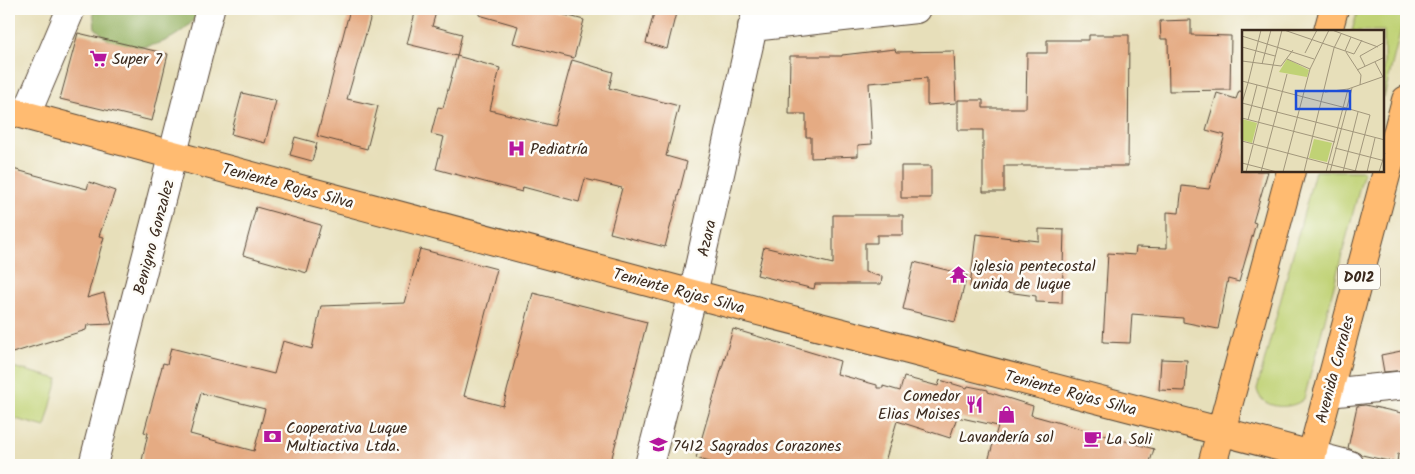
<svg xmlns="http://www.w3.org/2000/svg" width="1415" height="474" font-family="Kalam,sans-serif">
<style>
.green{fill:#c0d275;stroke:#7e7e4a}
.forest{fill:#98b466;stroke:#6a6f42}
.building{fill:#e5ab83;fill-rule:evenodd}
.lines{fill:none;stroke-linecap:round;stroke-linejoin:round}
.minor-casing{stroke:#554535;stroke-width:30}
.major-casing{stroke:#554535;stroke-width:30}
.minor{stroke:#fff;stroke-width:28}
.major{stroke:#ffbb71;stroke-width:28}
.labels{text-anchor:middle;stroke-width:5;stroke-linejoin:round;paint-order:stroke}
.shield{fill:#fdfcf7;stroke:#75695f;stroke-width:1}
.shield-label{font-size:15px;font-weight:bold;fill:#3b2a1e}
.poi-label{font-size:16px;fill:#3b2a1e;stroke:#fdfcf7;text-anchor:start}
.street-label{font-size:16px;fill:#3b2a1e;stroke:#fdfcf7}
.inset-road{fill:none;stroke:#a2977c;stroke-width:1}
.view{fill:#1d4ed8;fill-opacity:0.15;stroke:#1d4ed8;stroke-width:2.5}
.inset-edge{fill:none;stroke:#3b2a1e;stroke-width:2.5}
</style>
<rect width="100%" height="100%" fill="#fdfcf7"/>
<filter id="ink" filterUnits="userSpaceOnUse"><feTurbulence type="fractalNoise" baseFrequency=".02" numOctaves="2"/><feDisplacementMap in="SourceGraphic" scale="10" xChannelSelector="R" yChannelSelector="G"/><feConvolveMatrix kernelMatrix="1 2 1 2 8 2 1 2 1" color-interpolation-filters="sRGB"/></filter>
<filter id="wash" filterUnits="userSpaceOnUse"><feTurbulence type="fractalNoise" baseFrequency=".0096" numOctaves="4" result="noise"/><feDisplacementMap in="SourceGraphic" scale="20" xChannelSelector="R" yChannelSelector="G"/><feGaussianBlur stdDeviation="1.12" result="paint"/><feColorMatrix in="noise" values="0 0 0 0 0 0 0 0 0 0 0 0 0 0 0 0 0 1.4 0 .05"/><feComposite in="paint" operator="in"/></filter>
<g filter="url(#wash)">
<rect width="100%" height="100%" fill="#e7dfba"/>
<!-- green -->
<path class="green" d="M1358,9H1406L1384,97V31H1352Z
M1315,171H1364L1304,399C1290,411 1260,409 1257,389Z
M9,366L58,379L45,427L9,417Z"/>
<!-- forest -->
<path class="forest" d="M93,9H202C183,39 145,57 110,41C105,38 100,32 95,28Z"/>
<g id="blocks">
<!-- building -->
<path class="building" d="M350,9H373L347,99L378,106L367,149L317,136Z
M416,9H437L432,26L462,34L457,56L407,44Z
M479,9H542L584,20L574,58L513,43L518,26L479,15Z
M655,9H677L667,49L646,43Z
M1191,20V35L1231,36L1230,90L1169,91L1168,39H1161L1160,21Z
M78,33L168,54L152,121L60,99Z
M1089,35H1129L1128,166H1004V192H983V130H958V100H983V108H1026L1027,53H1047V40H1089Z
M895,49L896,52L954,51L956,103L927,105V78L869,83L872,144L858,145V156L811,158V137H806V114H789L790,56H842V55Z
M457,56L500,68L490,110L554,126L572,60L613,72L609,88L679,106L666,156L687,162L665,247L610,233L622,188L585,179L579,202L523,187L522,192L436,169L444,137L431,134L438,107L443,108Z
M1239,91L1244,92V171H1268L1253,222L1256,223L1239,282L1228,279L1218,329L1183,322V318L1132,314L1130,343L1103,342L1108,253L1135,255L1136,247L1167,248V212L1179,213L1182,186L1209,189L1225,135L1206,130L1217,93L1236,99Z
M242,93L276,101L265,143L231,134Z
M295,137L317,143L312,161L290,155Z
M901,166H931V198H901Z
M9,168L87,189L89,182L115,191L99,236L104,237L87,298L104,293L112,324L87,325L86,330L9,354Z
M256,207L321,225L307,273L243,255Z
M833,215H903V235H877V243H865V272L882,277L881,284H815L814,289L757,275L764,247L833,264Z
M1039,229L1064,230L1062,303L1036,302V296L970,287L976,234L1039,241Z
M420,249L497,269L464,396L503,406L533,293L647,322L610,465H141L148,433L144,432L163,363L167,364L171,348L274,374L283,341L312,349L321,306L405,303ZM201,393L265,409L254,451L190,434Z
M914,262L967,275L955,322L903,309Z
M733,329L840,361L837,374L877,385V388H883V386L900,391L904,377L938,386L940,380L967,388L968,386L988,390V392L1033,406L1031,415L1154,449L1149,465H987L998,426L957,417L950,438L897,421L884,465H720L696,458Z
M1406,350V370L1384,372L1381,355Z
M1161,359L1187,360L1185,391L1159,390Z
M1365,405L1406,414V456L1398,454L1397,463L1362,455L1348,448L1357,406Z"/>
</g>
</g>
<g filter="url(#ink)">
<use href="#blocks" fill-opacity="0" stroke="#554535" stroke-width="1"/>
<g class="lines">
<defs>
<path id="minor" d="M752,27L916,9
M26,115L71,9
M1328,393L1406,385
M1312,455L1350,465
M93,465L210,9
M649,465L693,294L757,9"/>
<path id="major" d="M1328,31L1334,9
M9,111L693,294L1312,455
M1212,465L1291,171
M1309,465L1406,100"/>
</defs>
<!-- minor casing -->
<use href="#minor" class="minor-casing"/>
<!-- major casing -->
<use href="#major" class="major-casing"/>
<!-- minor -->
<use href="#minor" class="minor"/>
<!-- major -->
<use href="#major" class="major"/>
</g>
</g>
<!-- icons -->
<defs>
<symbol id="supermarket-bare" viewBox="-9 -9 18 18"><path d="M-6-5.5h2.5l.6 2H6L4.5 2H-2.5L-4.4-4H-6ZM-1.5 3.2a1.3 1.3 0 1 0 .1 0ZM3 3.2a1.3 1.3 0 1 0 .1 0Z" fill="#b5179e" stroke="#fdfcf7" stroke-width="2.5" paint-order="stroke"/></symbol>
<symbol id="hospital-bare" viewBox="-9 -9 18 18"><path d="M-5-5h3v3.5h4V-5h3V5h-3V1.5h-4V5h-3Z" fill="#b5179e" stroke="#fdfcf7" stroke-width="2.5" paint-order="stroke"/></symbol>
<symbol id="temple-bare" viewBox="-9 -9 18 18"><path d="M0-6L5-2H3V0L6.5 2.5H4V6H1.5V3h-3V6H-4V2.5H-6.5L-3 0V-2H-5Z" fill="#b5179e" stroke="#fdfcf7" stroke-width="2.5" paint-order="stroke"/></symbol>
<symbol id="restaurant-bare" viewBox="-9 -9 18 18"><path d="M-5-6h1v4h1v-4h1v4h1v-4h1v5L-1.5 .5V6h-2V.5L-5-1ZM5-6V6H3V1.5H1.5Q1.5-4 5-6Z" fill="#b5179e" stroke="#fdfcf7" stroke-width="2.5" paint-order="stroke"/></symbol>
<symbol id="shop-bare" viewBox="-9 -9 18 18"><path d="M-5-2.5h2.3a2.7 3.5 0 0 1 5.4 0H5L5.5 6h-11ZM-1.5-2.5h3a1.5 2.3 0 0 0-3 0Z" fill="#b5179e" stroke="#fdfcf7" stroke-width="2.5" paint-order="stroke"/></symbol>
<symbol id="bank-bare" viewBox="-9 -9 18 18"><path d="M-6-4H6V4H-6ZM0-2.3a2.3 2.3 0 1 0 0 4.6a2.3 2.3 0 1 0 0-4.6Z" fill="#b5179e" stroke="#fdfcf7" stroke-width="2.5" paint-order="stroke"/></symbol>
<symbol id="cafe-bare" viewBox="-9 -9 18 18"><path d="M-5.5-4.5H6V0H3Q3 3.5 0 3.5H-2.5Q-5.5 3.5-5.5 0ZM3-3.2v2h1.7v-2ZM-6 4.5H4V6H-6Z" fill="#b5179e" stroke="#fdfcf7" stroke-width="2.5" paint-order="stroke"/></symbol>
<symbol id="school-bare" viewBox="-9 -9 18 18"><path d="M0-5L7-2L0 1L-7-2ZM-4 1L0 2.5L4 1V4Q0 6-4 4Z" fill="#b5179e" stroke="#fdfcf7" stroke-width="2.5" paint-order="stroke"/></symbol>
</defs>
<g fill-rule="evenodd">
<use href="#supermarket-bare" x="86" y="46" width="25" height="25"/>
<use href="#hospital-bare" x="504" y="136" width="25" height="25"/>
<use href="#temple-bare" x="946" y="262" width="25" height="25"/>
<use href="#restaurant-bare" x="962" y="392" width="25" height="25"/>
<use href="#shop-bare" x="994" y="402" width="25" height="25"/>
<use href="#bank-bare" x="260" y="424" width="25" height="25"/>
<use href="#cafe-bare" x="1080" y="426" width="25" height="25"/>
<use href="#school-bare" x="646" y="432" width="25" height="25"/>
</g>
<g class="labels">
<!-- shield labels -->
<rect class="shield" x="1338" y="264.5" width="42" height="25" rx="4"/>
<g class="shield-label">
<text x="1359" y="282">D012</text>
</g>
<!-- poi labels -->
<g class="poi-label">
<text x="112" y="64">Super 7</text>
<text x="530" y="154">Pediatría</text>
<text x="973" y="271">iglesia pentecostal<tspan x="973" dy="18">unida de luque</tspan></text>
<text x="960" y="401" text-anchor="end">Comedor<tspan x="960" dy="18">Elias Moises</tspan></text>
<text x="286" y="433">Cooperativa Luque<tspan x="286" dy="18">Multiactiva Ltda.</tspan></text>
<text x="1006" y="442" text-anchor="middle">Lavandería sol</text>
<text x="1106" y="444">La Soli</text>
<text x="673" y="451">7412 Sagrados Corazones</text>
</g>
<!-- street labels -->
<g class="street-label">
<text transform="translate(288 185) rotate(15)" y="6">Teniente Rojas Silva</text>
<text transform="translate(153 237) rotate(-75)" y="6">Benigno Gonzalez</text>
<text transform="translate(706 238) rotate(-77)" y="6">Azara</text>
<text transform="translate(679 290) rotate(15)" y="6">Teniente Rojas Silva</text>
<text transform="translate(1334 369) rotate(-75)" y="6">Avenida Corrales</text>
<text transform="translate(1071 392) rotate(15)" y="6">Teniente Rojas Silva</text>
</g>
</g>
<!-- overview -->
<g transform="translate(1242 30)">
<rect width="142" height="142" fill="#e7dfba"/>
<path d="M45,29L67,40L65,47L37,42ZM0,89L15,93L10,113L0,110ZM72,109L90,113L85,132L67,128Z" fill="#c0d275"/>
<path class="inset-road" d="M42,0L112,24L120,10M90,0L136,17M0,6L72,29M0,17L33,26M103,21L109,7M104,22L119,45L118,55M63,23L75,0M45,29L68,39M0,31L39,36L51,20M133,32L141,47M20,34L29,0M123,36L118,26L143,12M115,40L143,27M0,51L104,78M6,53L19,0M83,62L106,59M0,73L143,110M0,73L6,53M104,78L128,85L113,142M0,88L93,112M6,90L15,55M0,111L90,135M11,114L40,0M93,118L143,131M0,133L35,142M90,135L118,142M4,142L11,115M19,142L45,44M41,142L68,39L87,0M62,142L92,18L99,4M84,142L106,59L143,46M88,142L110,58M101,142L116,82M125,142L133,108M137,142L143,123"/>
<path class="view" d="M54,61H108V79H54Z"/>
<rect width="142" height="142" class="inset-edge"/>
</g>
<!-- margin -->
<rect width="1415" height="474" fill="none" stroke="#fdfcf7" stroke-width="30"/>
</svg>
